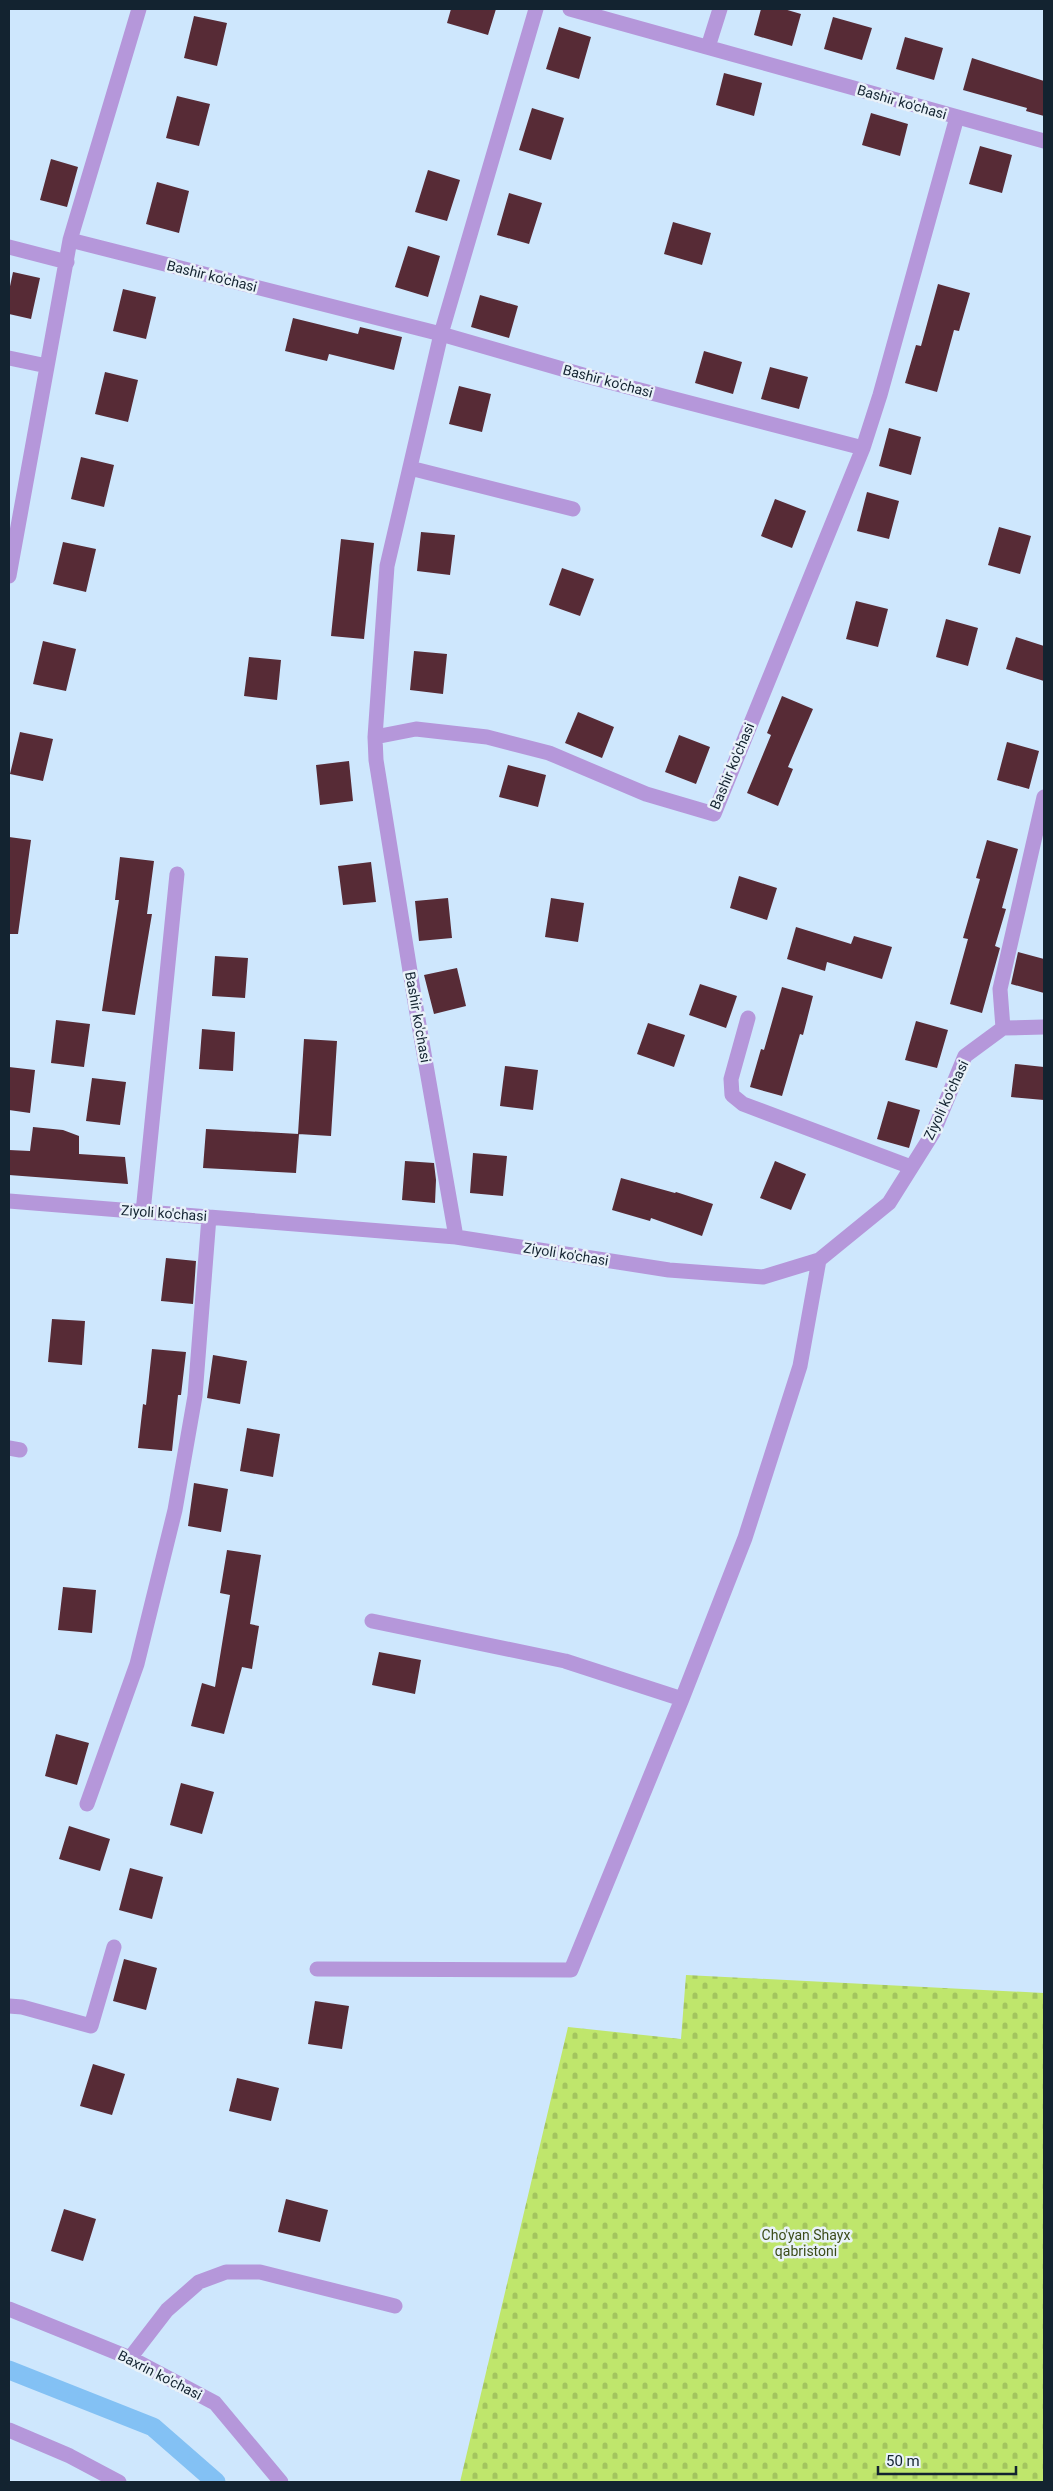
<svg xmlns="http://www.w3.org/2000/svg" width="1053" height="2491" font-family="Roboto,sans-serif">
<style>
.cemetery{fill:url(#cemetery-stones)}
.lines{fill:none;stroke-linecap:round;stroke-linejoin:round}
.canal{stroke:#83c1f4;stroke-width:19}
.building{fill:#572b36}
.minor{stroke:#b597da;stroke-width:15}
.labels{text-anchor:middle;stroke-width:5;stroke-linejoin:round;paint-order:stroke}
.street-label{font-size:14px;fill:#132330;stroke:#e9f2f9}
.park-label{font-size:14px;fill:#3c4c19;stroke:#e9f2f9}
</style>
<defs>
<pattern id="cemetery-stones" width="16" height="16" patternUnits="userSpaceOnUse" patternTransform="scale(1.25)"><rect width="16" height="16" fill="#bfe66c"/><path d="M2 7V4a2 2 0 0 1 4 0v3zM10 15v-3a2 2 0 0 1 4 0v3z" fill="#a3c55e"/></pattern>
</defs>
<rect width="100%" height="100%" fill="#cee7fd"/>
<!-- cemetery -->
<path class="cemetery" d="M686,1975L1044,1993V2482H460L568,2027L681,2039Z"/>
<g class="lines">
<!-- canal -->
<path class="canal" d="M9,2370L153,2427L216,2482"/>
</g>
<!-- building -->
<path class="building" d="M451,9H496L488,35L447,23Z
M761,9H784L801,14L792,46L754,35Z
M194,16L227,23L217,66L184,58Z
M833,17L872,28L862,60L824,49Z
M559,27L591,37L579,79L546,69Z
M905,37L943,48L934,80L896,69Z
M972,58L1044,81V116L1026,111L1027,108L963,90Z
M724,73L762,83L754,116L716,105Z
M177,96L210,104L199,146L166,138Z
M532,108L564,118L551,160L519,150Z
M871,113L908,124L900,156L862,145Z
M980,146L1012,155L1002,193L969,184Z
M51,159L78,167L67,207L40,200Z
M428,170L460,180L447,221L415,212Z
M157,182L189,191L179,233L146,224Z
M509,193L542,203L529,244L497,235Z
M673,222L711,233L702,265L664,254Z
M408,246L440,256L428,297L395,287Z
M13,272L40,278L31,319L9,314V291Z
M938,284L970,293L959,331L954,330L937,392L905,383L916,345L921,346Z
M123,289L156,297L146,339L113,331Z
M480,295L518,306L509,338L471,327Z
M293,318L358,334L360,327L402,337L394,370L329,354L327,361L285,351Z
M704,351L742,362L733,394L695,383Z
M770,367L808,377L799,409L761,399Z
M105,372L138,380L128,422L95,414Z
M459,386L491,394L482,432L449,424Z
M889,428L921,437L911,475L879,466Z
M81,457L114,465L104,507L71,499Z
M867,492L899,501L889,539L857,531Z
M775,499L806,511L792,548L761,536Z
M999,527L1031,536L1020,574L988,565Z
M421,532L455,535L450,575L417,571Z
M341,539L374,543L364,639L331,636Z
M63,542L96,549L86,592L53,584Z
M562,568L594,579L580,616L549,605Z
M856,601L888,609L878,647L846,639Z
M946,619L978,628L968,666L936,657Z
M1016,637L1044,646V681L1006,669Z
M43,641L76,649L66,691L33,684Z
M414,651L447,654L443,694L410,690Z
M249,657L281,660L277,700L244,696Z
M782,696L813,709L788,767L793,769L778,806L747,793L771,735L767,733Z
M578,712L614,727L602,758L565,743Z
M20,732L53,739L43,781L10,774Z
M679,735L710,747L696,784L665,772Z
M1007,742L1039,751L1029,789L997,780Z
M349,761L353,801L320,805L316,765Z
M508,765L546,775L538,807L499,797Z
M9,837L31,840L18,934H9Z
M987,840L1018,849L1002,908L1006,909L995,946L1000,948L982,1013L950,1004L968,939L963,938L980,879L976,878Z
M120,857L154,861L147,914H152L135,1015L102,1011L119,900H115Z
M371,862L376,902L343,905L338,866Z
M739,876L777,888L767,920L730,908Z
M448,898L452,938L419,941L415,901Z
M551,898L584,903L578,942L545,937Z
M796,927L851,944L854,936L892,947L882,979L827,962L825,971L787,959Z
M1018,952L1044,959V993L1011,984Z
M215,956L248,958L245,998L212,996Z
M457,968L466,1006L434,1014L424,975Z
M700,984L737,996L726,1028L689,1015Z
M782,987L813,996L803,1035L800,1034L782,1096L750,1087L761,1049L764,1050Z
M56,1020L90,1024L84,1067L51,1063Z
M916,1021L948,1030L937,1068L905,1060Z
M648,1023L685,1035L674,1067L637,1054Z
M202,1029L235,1032L233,1071L199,1069Z
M304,1039L337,1041L331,1136L298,1134Z
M1015,1064L1044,1067V1100L1011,1097Z
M505,1066L538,1070L533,1110L500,1106Z
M9,1067L35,1070L30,1113L9,1110Z
M92,1078L126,1082L120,1125L86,1121Z
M888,1101L920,1110L909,1148L877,1139Z
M33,1127L63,1130L79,1136V1154L125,1157L128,1184L9,1175V1150L30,1151Z
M206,1129L299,1134L296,1173L203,1168Z
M473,1153L507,1156L503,1196L470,1193Z
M405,1161L434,1163L436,1180L435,1203L402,1200Z
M775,1161L806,1174L791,1210L760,1198Z
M621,1178L675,1193L676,1192L713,1204L702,1236L651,1218L650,1221L612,1210Z
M166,1258L196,1261L193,1304L161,1301Z
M52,1319L85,1321L82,1365L48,1362Z
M152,1349L186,1352L181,1395H178L172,1451L138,1448L143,1404L146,1405Z
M213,1355L247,1361L240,1404L207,1398Z
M247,1428L280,1434L273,1477L240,1471Z
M194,1483L228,1489L221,1532L188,1526Z
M227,1550L261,1555L250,1624L259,1626L252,1669L242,1667L224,1734L191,1726L202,1683L215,1687L230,1595L220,1593Z
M63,1587L96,1590L92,1633L58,1630Z
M379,1652L421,1660L415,1694L372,1685Z
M56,1734L89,1743L77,1785L45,1776Z
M181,1783L214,1792L202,1834L170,1825Z
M69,1826L110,1839L100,1871L59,1859Z
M130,1868L163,1877L152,1919L119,1910Z
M124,1959L157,1968L146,2010L113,2001Z
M315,2001L349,2006L342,2049L308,2044Z
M93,2064L125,2074L112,2115L80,2106Z
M237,2078L279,2088L271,2121L229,2111Z
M286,2199L328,2210L320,2242L278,2232Z
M64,2209L96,2219L83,2261L51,2251Z"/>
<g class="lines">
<!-- minor -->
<path class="minor" d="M570,9L1044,141
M708,47L720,9
M70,240L441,334L590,377L863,448
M9,247L67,262
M9,358L47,366
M410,468L573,509
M9,576L70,240L139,9
M375,737L416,729L487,737L549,753L646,794L714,814L863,448L880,395L957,117
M748,1018L731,1079L732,1095L743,1104L911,1167
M1003,1028L1000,989L1044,797
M1003,1028L1044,1027
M9,1201L456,1237L669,1270L763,1277L819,1260L889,1203L933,1133L965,1056L1003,1028
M143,1212L177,874
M456,1237L415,1002L376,760L375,737L387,566L441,334L536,9
M9,1448L20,1450
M372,1621L565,1661L682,1699
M87,1804L137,1664L175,1510L195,1396L209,1217
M317,1969L571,1970L682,1699L745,1538L800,1366L819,1260
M9,2006L22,2007L91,2026L114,1947
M9,2309L130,2358L215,2403L281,2482
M130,2358L167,2310L199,2282L226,2272H260L395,2306
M9,2430L70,2456L119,2482"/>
</g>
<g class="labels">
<!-- street labels -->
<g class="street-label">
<text transform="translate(902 102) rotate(16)" y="5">Bashir ko'chasi</text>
<text transform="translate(212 276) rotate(14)" y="5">Bashir ko'chasi</text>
<text transform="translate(608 381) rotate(15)" y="5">Bashir ko'chasi</text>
<text transform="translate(732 766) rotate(-67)" y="5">Bashir ko'chasi</text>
<text transform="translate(418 1017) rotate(80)" y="5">Bashir ko'chasi</text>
<text transform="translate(946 1100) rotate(-65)" y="5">Ziyoli ko'chasi</text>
<text transform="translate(164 1213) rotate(4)" y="5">Ziyoli ko'chasi</text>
<text transform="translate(566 1254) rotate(9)" y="5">Ziyoli ko'chasi</text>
<text transform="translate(160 2375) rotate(27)" y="5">Baxrin ko'chasi</text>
</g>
<!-- park labels -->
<g class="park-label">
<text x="806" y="2240">Cho'yan Shayx<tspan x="806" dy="16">qabristoni</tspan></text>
</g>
</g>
<!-- border -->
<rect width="1053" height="2491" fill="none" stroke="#132330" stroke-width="20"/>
<!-- scale -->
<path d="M878 2466v8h138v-8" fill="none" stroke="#132330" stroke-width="2.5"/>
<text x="886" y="2466" font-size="15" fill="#132330" stroke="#e9f2f9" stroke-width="4" paint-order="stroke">50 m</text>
</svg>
